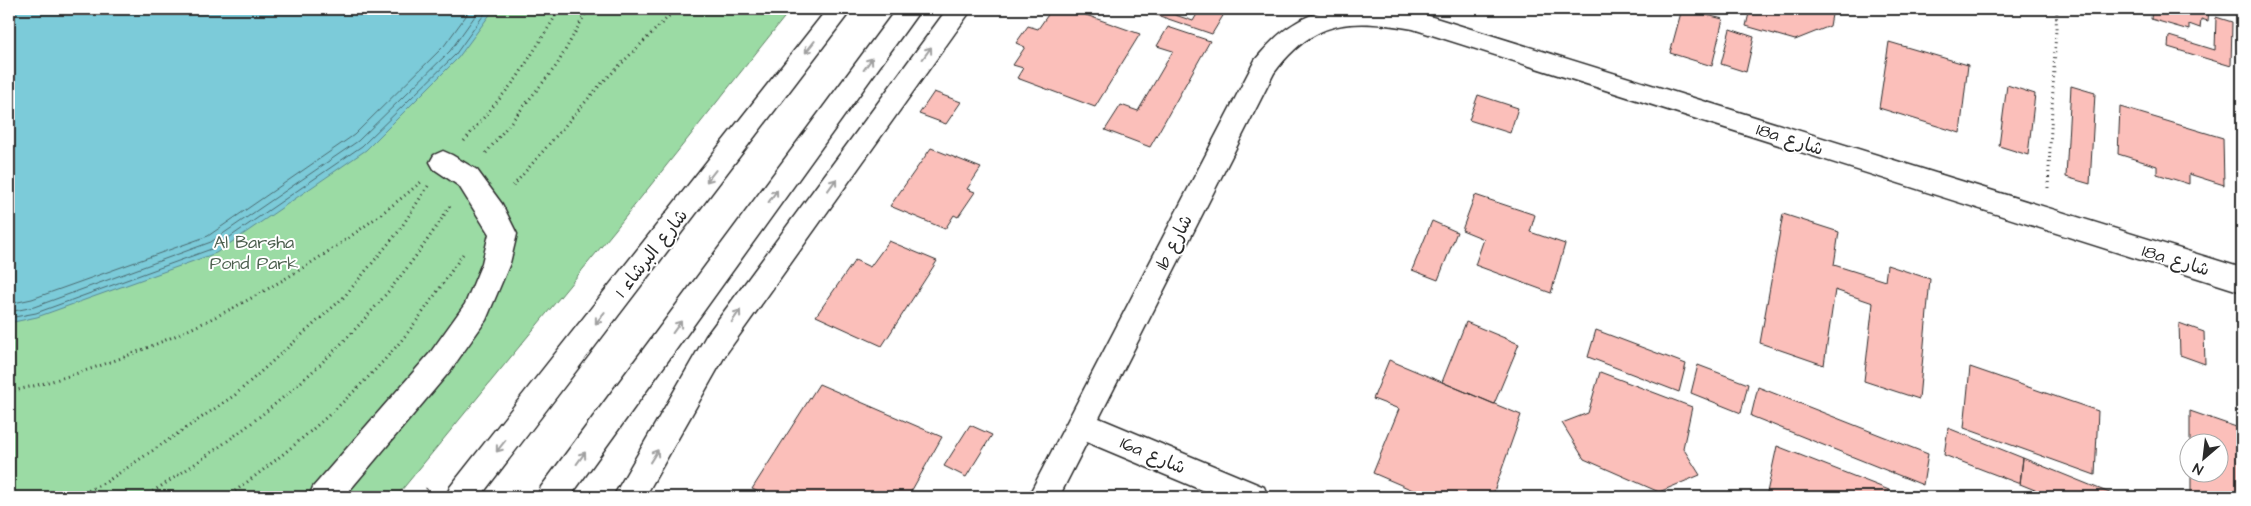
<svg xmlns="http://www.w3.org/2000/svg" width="2251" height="506" font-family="'Architects Daughter','Playpen Sans Arabic',sans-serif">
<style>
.green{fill:#9bdba4;stroke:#638368}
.water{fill:#7ccbd9;stroke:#5c8b93}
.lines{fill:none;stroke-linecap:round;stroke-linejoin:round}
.shore{stroke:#4b6b71;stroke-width:1}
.building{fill:#fbbfba;stroke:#2b2b2b}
.street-casing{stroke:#2b2b2b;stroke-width:3}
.secondary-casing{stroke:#2b2b2b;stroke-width:3}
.path{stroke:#2b2b2b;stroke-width:3;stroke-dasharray:1 4;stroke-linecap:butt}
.street{fill:#fff;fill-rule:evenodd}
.secondary{fill:#fff;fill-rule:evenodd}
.oneway{stroke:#a0a0a0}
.labels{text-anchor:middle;stroke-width:4;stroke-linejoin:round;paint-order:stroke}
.street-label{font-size:18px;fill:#2b2b2b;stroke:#fff}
.park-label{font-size:18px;fill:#4d604f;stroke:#fff}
</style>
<rect width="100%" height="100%" fill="#fff"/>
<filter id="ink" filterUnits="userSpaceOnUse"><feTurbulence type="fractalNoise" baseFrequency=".02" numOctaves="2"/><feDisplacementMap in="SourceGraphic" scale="10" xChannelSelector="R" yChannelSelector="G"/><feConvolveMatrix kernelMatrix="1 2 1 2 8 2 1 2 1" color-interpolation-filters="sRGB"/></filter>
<g filter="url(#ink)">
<!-- green -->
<path class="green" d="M9,9H791L615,230L396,497H9Z"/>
<!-- water -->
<path class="water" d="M9,9H494L458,58L366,150L216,253L37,317L9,323Z"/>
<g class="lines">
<!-- shore -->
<path class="shore" d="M9,304L32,299L208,236L354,135L444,46L471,9
M9,312L34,307L211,242L358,141L450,51L480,9
M9,318L36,313L214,248L362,146L455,55L488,9"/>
</g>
<!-- building -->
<path class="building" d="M1052,9H1069L1140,34L1095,107L1017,78L1023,68L1013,65L1025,47L1016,43L1028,26L1038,29Z
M1150,9H1158L1193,21L1200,9H1227L1212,34L1148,12Z
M1682,9L1723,19L1712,66L1670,53Z
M1750,9H1833L1830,26L1795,40L1746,26Z
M2152,9H2209L2208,21L2201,19L2200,28L2189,24V30L2151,19Z
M2216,17L2232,22L2231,66L2168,47L2169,36L2215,50Z
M1168,27L1210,41L1150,147L1105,130L1121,105L1138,111L1173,51L1157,46Z
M1730,29L1754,37L1746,72L1721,64Z
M1889,42L1968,65L1960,133L1879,108Z
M2007,85L2035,94L2028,155L1999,146Z
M2071,86L2095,93L2090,184L2066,177Z
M934,92L961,102L946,124L919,114Z
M1478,95L1518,108L1510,133L1469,120Z
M2120,107L2223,138L2224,185L2189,174V184L2157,174V166L2118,154Z
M931,148L981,168L967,189L975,192L958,217L954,215L945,229L890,206Z
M1475,195L1535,215L1530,232L1565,244L1551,293L1475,265L1484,239L1462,230Z
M1783,214L1839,232L1834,265L1885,281L1887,265L1930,279L1919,399L1864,381L1873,303L1835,290L1824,365L1760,343Z
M1432,221L1457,232L1438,280L1412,270Z
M889,241L937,261L882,346L816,316L855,260L870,267Z
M1466,322L1519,344L1494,404L1442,382Z
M2179,323L2204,332L2205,364L2180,355Z
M1596,330L1686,364L1679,392L1588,357Z
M1389,360L1521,415L1492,497H1429L1373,473L1399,409L1373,399Z
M1698,365L1748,384L1741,413L1691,393Z
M1970,367L2098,411L2095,475L1964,428Z
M1600,372L1692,407L1683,448L1700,475L1659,492L1584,459L1562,423L1588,413Z
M819,384L942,437L908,497H769L752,489Z
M1758,387L1928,454L1923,485L1751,416Z
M2190,411L2242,429V497H2191V474H2218V444H2190Z
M970,425L992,435L966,477L944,466Z
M1948,428L2023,458L2020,484L1944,455Z
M1777,446L1889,490L1888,497H1766Z
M2023,458L2112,494V497H2052L2020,484Z"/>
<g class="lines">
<defs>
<path id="street" d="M947,9H972L726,354L645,497H613L706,336Z
M1330,9H1401L1413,11L2242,268V292L1413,29C1350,18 1314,19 1274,73L1099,418L1264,487L1268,497H1218L1087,442L1059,497H1028L1255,60C1276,34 1297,17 1330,9Z
M443,151L452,155L477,170L502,204L517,234L510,263L486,320L450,371L344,497H309L313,487L430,353L465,304L482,263L489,234L459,186L434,169L430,162L434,155Z"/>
<path id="secondary" d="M827,9H852L480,497H446L450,487Z
M896,9H921L570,497H537L541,487Z"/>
</defs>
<!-- street casing -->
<use href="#street" class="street-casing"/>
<!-- secondary casing -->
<use href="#secondary" class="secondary-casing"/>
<!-- path -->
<path class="path" d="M464,141L517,78L560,9
M486,153L557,65L588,9
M513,186L600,85L676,9
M2048,188L2057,9
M9,392C157,358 305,280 421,182
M75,497L106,482L235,395L344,297L399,231L428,186
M144,497C272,417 368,335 450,206
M227,497C290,451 350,401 401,341C423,314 443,283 463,254
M420,497L429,486"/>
<!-- street -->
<use href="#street" class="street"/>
<!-- secondary -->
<use href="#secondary" class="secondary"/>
</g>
<!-- one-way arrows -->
<defs><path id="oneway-shaft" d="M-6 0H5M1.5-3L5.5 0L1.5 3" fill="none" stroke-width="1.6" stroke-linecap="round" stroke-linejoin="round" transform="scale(1.25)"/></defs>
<g class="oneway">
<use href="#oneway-shaft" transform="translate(810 47) rotate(128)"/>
<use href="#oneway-shaft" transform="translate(927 53) rotate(-54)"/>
<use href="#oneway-shaft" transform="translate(868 64) rotate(-54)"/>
<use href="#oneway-shaft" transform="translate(711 176) rotate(128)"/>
<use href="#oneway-shaft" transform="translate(832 185) rotate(-54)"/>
<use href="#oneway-shaft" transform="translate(773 196) rotate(-54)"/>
<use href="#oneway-shaft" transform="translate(736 316) rotate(-55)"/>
<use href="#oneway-shaft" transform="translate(600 318) rotate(128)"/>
<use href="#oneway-shaft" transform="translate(677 327) rotate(-54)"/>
<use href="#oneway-shaft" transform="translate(501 446) rotate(128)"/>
<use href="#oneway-shaft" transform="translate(654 456) rotate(-58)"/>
<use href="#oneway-shaft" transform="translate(581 458) rotate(-54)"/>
</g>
</g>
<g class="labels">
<!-- street labels -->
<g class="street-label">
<text transform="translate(1790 139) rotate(18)" y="6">18a شارع</text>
<text transform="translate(1174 242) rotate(-63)" y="6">1b شارع</text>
<text transform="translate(651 253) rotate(-52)" y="6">شارع البرشاء 1</text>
<text transform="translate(2176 260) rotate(17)" y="6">18a شارع</text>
<text transform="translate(1153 455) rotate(23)" y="6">16a شارع</text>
</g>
<!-- park labels -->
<g class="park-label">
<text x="254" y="248">Al Barsha<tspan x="254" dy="21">Pond Park</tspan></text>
</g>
</g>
<!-- margin -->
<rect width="2251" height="506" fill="none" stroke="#fff" stroke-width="30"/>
<rect x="15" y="15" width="2221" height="476" fill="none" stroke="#2b2b2b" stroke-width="2" filter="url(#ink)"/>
<!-- north arrow -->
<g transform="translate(2204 458) rotate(208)"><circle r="24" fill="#ffffff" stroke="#aaaaaa"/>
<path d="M0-4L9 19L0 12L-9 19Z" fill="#2b2b2b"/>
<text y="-8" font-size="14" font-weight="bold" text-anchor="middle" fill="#2b2b2b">N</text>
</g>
</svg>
